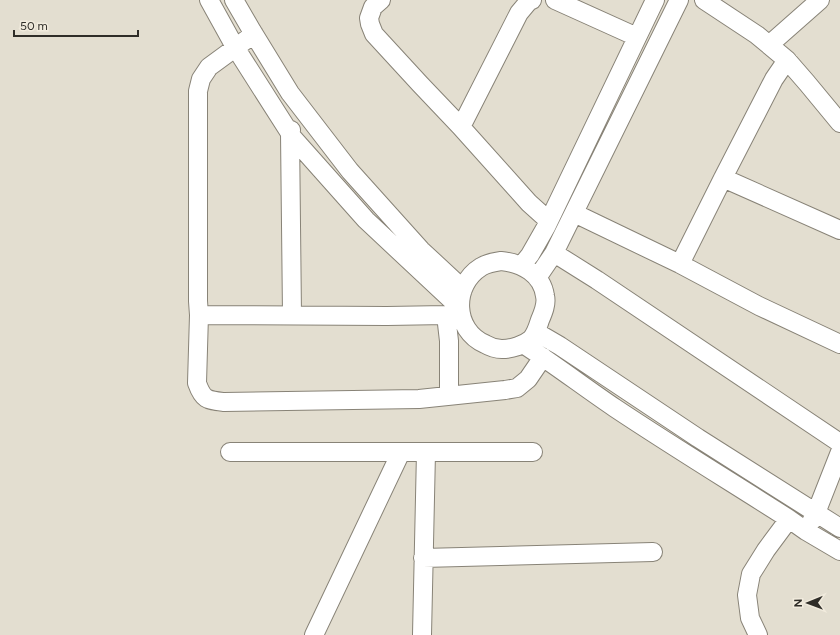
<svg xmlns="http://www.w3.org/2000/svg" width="840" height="635" font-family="Figtree,sans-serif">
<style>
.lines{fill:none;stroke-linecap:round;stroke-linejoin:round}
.street-casing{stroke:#888377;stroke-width:20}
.street{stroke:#fff;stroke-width:18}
</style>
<rect width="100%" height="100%" fill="#e3ded0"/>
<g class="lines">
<defs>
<path id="street" d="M209,0L235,47L293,138L366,220L460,308
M234,0L252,31L290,93L350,171L421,250L463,289
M381,0L373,7L369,18L370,24L374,34L420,84L460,126L529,203L549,221
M555,0L637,37
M704,0L757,35L787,60L807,83L840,123
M254,34L209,67L201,79L198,91V301L199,315L197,383C203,400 207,400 224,402L419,399L505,390L517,388L528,379L543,357
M769,45L820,0
M787,60L774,79L723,178L680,264L759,306L840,344
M461,127L519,13L529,1L532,0
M291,130L290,133L292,315
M723,178L840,230
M574,213L680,264
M554,253L597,280L840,443
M501,261C522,263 542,274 545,296C547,304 543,313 540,320C538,326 536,334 531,339C524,345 512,349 502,349C496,349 490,347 485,344C453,330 452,285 481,267C487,263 494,262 501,261Z
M522,265L530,255L546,227L655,0
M537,278L554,253L679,0
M199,315L387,316L446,315
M536,332L560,346L698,438L840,528
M523,344C554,364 584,387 615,408C672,446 731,482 789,519L806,531L840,551
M449,396V341L446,315L457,317
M230,452H533
M811,522L816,513L840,452
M423,558L653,552
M314,635L401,452
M422,635L426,452
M758,635L750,618L747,595L751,574L766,550L789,519"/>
</defs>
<!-- street casing -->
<use href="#street" class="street-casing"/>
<!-- street -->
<use href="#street" class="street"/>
</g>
<!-- north arrow -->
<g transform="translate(808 603) rotate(269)" stroke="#f1ebdd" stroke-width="3" paint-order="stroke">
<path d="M0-3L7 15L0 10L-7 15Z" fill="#2f2d28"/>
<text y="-6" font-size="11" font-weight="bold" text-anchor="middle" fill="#2f2d28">N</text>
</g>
<!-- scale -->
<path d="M14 30v6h124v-6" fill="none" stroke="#2f2d28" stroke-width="2"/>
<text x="20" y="30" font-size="12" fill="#2f2d28" stroke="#f1ebdd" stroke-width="3" paint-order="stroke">50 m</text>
</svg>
